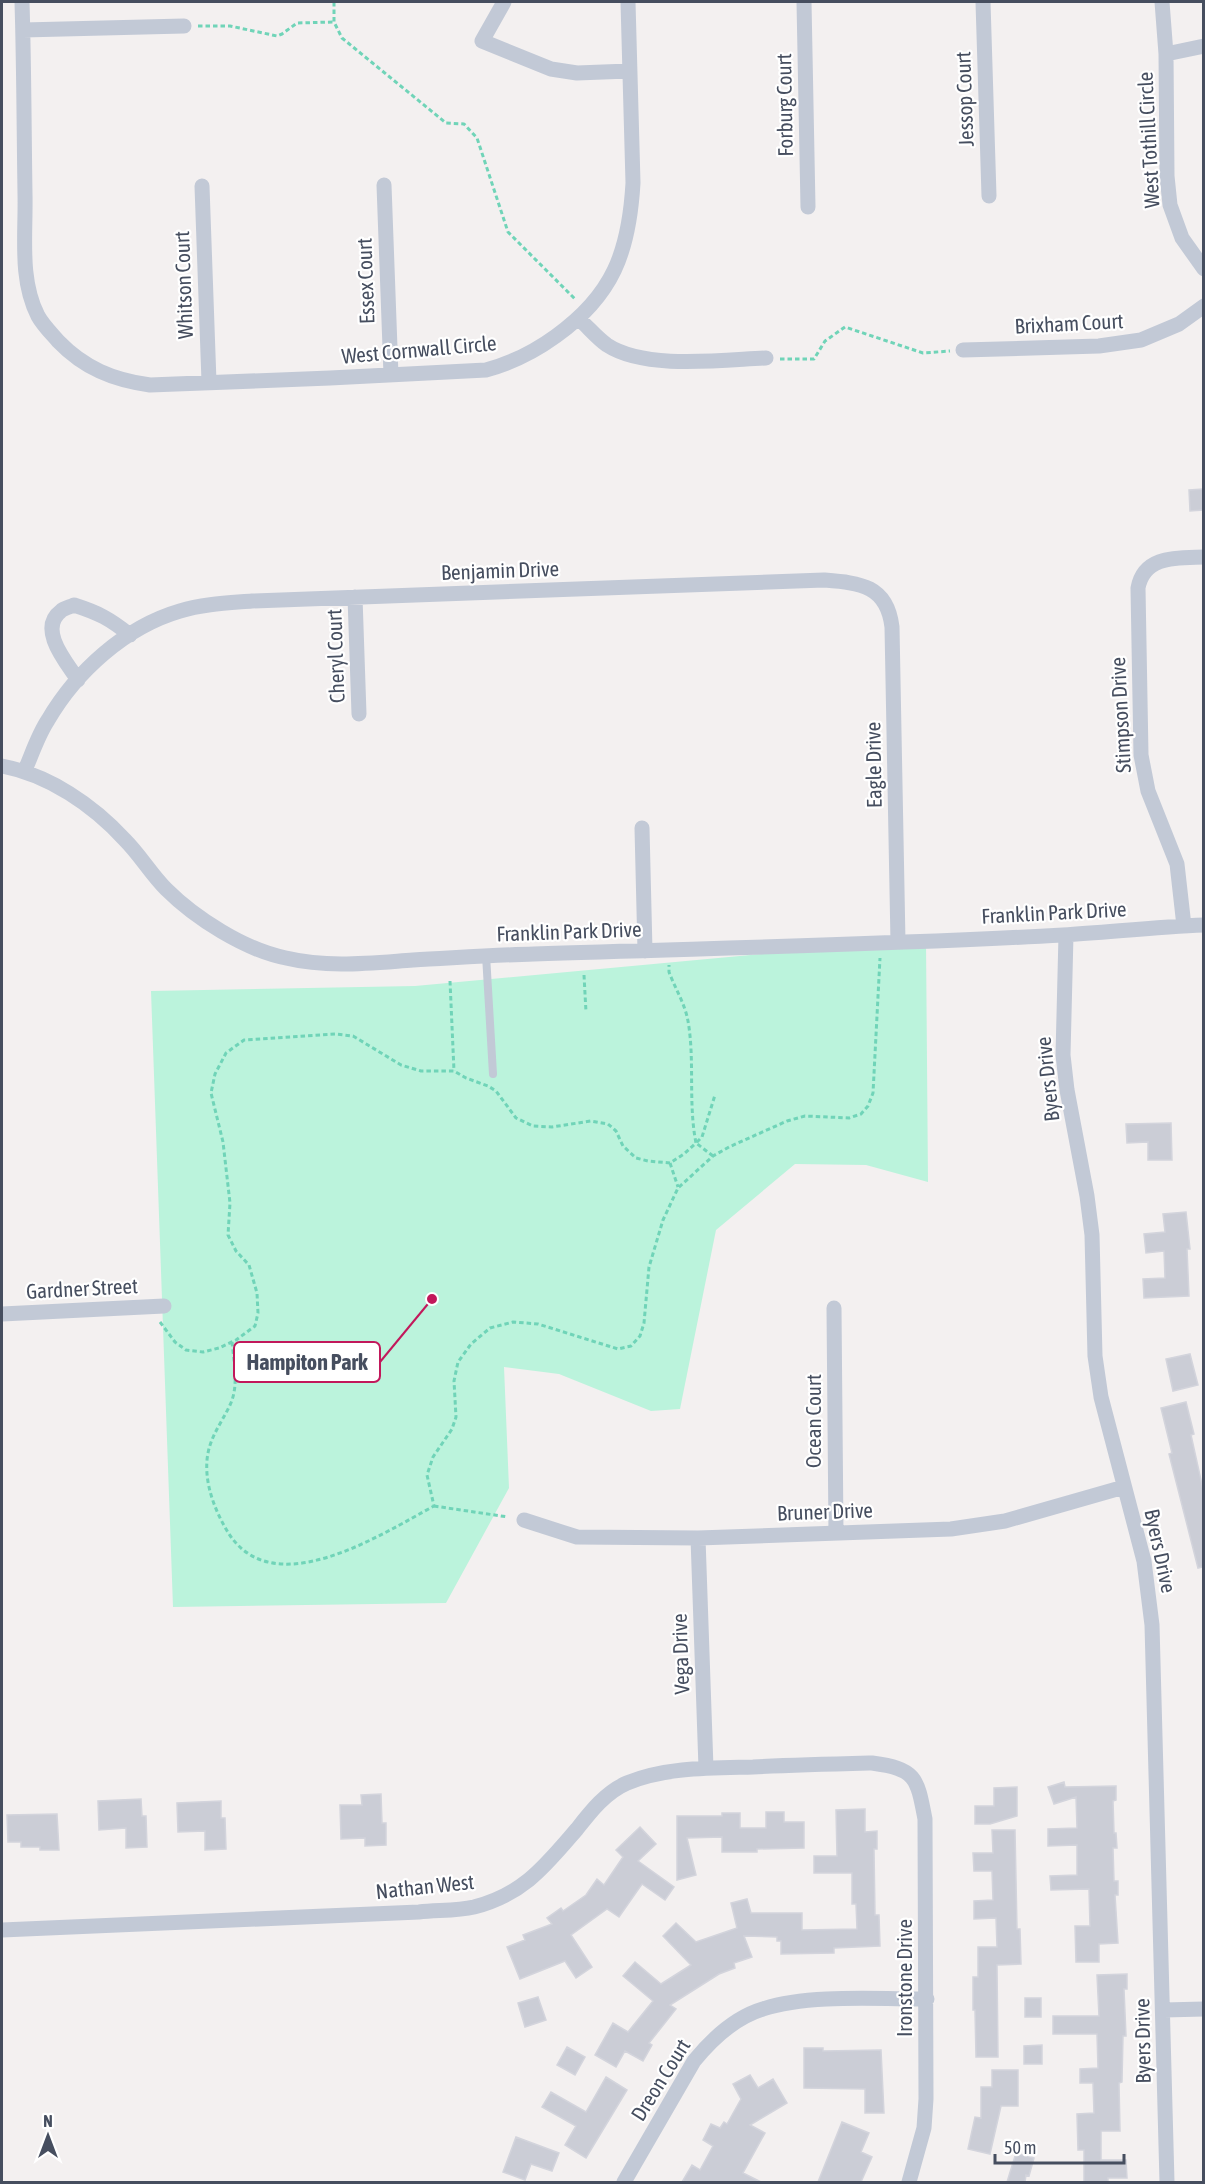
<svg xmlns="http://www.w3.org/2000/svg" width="1205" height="2184" font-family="'Asap Condensed',sans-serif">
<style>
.green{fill:#bbf3dc}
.building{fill:#cbcdd6;stroke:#d3d4dc;stroke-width:1.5}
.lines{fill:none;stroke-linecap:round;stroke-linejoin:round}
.path{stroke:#70d4b8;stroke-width:3;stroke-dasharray:4.5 3;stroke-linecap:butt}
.service{stroke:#c2c9d6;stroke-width:8}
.minor{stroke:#c2c9d6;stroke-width:15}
.labels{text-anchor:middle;stroke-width:4.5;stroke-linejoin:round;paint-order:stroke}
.street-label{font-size:21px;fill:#464e5f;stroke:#fff}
.leader{fill:none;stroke:#c2185b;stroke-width:2}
.callout-dot{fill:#c2185b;stroke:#fff;stroke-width:2}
.callout{fill:#fff;stroke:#c2185b;stroke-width:2}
.callout-label{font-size:22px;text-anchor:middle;font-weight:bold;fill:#464e5f}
</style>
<rect width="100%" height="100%" fill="#f3f0f0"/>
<!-- green -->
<path class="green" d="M926,941L928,1182L866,1165L795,1164L716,1230L680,1409L651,1411L559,1374L504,1367L509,1488L446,1603L173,1607L151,991L415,986L881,943Z"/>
<!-- building -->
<path class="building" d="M1203,489V510L1190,511L1189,490Z
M1171,1123L1172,1160H1148V1142L1127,1143L1126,1124Z
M1186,1212L1190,1249H1187L1189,1296L1144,1298L1143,1279L1165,1278L1164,1251L1146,1253L1144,1234L1165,1232L1163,1214Z
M1190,1354L1198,1385L1173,1391L1166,1359Z
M1186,1402L1194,1434L1191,1435L1203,1489V1567L1198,1568L1169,1454L1172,1453L1161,1408Z
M1064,1782L1065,1787L1116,1786V1800L1113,1801L1114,1833H1116L1117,1848H1113L1114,1881H1118V1895H1115L1118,1943L1099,1944V1962H1076L1075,1926H1090L1089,1889L1051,1890L1050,1876L1077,1875V1845L1048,1846V1829L1077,1828L1076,1797L1054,1804L1048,1787Z
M1017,1787V1816L990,1824H975V1806H994V1788Z
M381,1794L382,1823H386V1845L365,1846V1838L341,1839L340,1805H362L361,1795Z
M141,1799L142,1816H146L147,1847L126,1848V1828L99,1830L98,1801Z
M221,1801V1818H225L226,1849L205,1850V1831L178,1832L177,1803Z
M865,1809V1832L877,1831V1849H874L875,1915H879L880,1946L834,1948V1953L781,1954V1941H777V1937L744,1936L752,1957L734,1963L735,1968L719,1974L670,2005L676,2009L649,2043L652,2045L643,2061L625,2051L616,2067L595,2055L613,2023L628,2032L653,2001L623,1976L635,1962L661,1984L691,1965L663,1936L676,1923L696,1942L737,1928L731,1903L747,1899L751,1913H802V1930L857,1929L856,1904H852V1873H814V1856H837L836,1810Z
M766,1812H784V1822H804V1848L757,1849V1852H722V1837L687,1838L696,1875L677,1880V1816H722V1813H740V1828H766Z
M57,1814L59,1850H40V1847H21V1842H8L7,1815Z
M640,1827L656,1844L638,1861L674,1887L665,1900L642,1884L619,1917L607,1909L571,1935L592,1967L576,1978L565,1961L520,1979L507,1947L525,1940L523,1935L552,1924L547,1918L561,1908L563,1911L586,1895L597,1879L604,1885L623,1857L616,1850Z
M992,1830H1015L1017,1929H1020L1021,1964L997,1965L998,2057H976L975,2010H973V1977H978V1947H997L996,1918L974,1919V1901L993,1900L992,1871H974L973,1853H993Z
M1127,1974V1989H1124L1126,2036H1123L1122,2082L1119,2083L1120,2131H1101V2160H1126L1127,2178H1108V2182H1084V2150H1078L1077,2114L1094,2113L1093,2083H1080V2069L1098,2068L1097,2034H1053V2016H1099L1097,1975Z
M538,1997L546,2020L525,2027L518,2003Z
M1025,1998H1041V2017H1025Z
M1042,2045V2064H1024V2046Z
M567,2047L585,2057L575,2075L557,2065Z
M804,2048H823V2051L881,2050L884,2113H865V2089L804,2088Z
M992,2070H1018V2106H1001L990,2154L968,2149L975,2117L981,2118V2087H992Z
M750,2075L758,2088L773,2079L787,2103L750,2125L765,2133L743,2173L761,2182H682L692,2165L700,2170L713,2146L703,2140L711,2124L720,2128L724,2122L727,2124L741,2099L733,2084Z
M606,2077L627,2090L586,2158L565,2145L576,2126L542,2107L551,2092L586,2112Z
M842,2122L869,2133L861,2152L872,2157L861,2182H818Z
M516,2137L559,2153L552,2171L531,2164L525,2180L503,2172Z
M1016,2153L1034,2158L1029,2176L1026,2175L1025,2182H1007Z"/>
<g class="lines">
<!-- path -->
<path class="path" d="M334,2V22L342,38L446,123L464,124L477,138L508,232L575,299
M198,26H230L277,36L282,34L297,23L333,22
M780,359H814L825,341L845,327L923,353L950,351
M584,975L586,1012
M450,981L454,1071
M713,1156L696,1143L702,1137L715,1095
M670,1163L678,1187
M160,1322L175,1342L186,1350L203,1352L219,1348L236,1340L255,1326L258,1313L257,1293L249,1265L236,1251L228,1235L230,1203L223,1142L211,1093L215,1074L226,1053L244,1040L335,1034L353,1036L401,1065L421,1071H454L466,1078L488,1086L496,1091L516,1118L533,1126L552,1127L591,1121L608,1124L616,1131L623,1146L636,1158L648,1161L670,1163L684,1154L696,1143C688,1103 695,1061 688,1021C685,1004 675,988 669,972V965
M232,1342C234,1363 239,1386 230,1405C221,1424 209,1438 207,1460C205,1484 214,1508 226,1529C270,1607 380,1535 434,1506L427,1475L433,1457L452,1429L456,1417L454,1381L458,1362L471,1344L490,1328L513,1322L538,1324L618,1349L631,1346L640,1336L644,1323L649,1267L663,1220L678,1188L713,1156L729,1147L787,1121L805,1116L849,1118L861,1114L868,1106L873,1093L880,958
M434,1506L508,1517"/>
<!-- service -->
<path class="service" d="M486,955L493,1074"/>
<!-- minor -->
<path class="minor" d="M22,2C24,66 24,130 25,194C26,234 19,279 38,316C43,325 51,333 58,341C84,368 113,380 150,385L330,378L486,370C512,363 534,352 556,336C613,295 629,252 633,183L628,2
M504,2L482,41L551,69L577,73L629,71
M804,2L808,207
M983,2L989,196
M1162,2L1166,54L1167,176L1170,205L1182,238L1204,269
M23,30L184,26
M1166,54L1204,46
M384,185L391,375
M202,186L209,382
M579,319C588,327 597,338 607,345C645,370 721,360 766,358
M963,350L1099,346L1141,340L1179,324L1204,306
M355,597L359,714
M78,680C67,663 37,629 61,611C64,608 70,607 74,605C99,613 110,619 130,635
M2,766C49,775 93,805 125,840C140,855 151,874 166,889C195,918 245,950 286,958C328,968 370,963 413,960C453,958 494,955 534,954C711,948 887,945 1063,935C1110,932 1157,927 1204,925
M25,770C32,754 38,735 48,720C76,672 125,627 180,611C203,604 228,603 252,601L824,580C860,583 887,585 892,627L898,942
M642,828L645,951
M1184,926L1177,864L1148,791L1141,755L1138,588C1144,555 1177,558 1204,557
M1066,935L1063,1055L1067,1090L1087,1196L1092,1235L1095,1356L1101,1397L1144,1561L1152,1625L1167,2182
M834,1308L836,1533
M2,1314L164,1306
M524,1520L577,1537L698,1538L951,1529L1005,1521L1124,1487
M698,1538L706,1768
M2,1930L419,1912C437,1910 457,1911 474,1907C524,1894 545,1866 577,1829C591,1811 606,1792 627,1783C666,1767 712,1768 753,1767C793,1765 833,1764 872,1763C916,1769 917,1777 925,1819L926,2099L924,2128L909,2182
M1164,2010L1204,2009
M624,2182L694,2061C712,2039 736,2017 763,2009C807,1994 879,1999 927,1999"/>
</g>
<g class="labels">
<!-- street labels -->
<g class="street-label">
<text transform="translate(965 99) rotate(-92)" y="7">Jessop Court</text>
<text transform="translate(785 105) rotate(-91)" y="7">Forburg Court</text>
<text transform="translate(1149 140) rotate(-93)" y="7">West Tothill Circle</text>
<text transform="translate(366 281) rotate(-92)" y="7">Essex Court</text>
<text transform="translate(184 285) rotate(-92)" y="7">Whitson Court</text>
<text transform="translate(1069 324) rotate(-3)" y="7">Brixham Court</text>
<text transform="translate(419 350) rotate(-5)" y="7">West Cornwall Circle</text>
<text transform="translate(500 571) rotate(-2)" y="7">Benjamin Drive</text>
<text transform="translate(336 656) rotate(-92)" y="7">Cheryl Court</text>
<text transform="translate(1121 715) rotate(-93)" y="7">Stimpson Drive</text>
<text transform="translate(874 765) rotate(-91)" y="7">Eagle Drive</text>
<text transform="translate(1054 913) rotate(-3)" y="7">Franklin Park Drive</text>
<text transform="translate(569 932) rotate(-2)" y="7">Franklin Park Drive</text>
<text transform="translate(1048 1079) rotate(-96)" y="7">Byers Drive</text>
<text transform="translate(82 1289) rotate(-3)" y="7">Gardner Street</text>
<text transform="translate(814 1421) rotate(-90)" y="7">Ocean Court</text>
<text transform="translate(825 1512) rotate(-2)" y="7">Bruner Drive</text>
<text transform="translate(1160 1551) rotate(78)" y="7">Byers Drive</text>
<text transform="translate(681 1654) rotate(-92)" y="7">Vega Drive</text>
<text transform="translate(425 1887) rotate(-6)" y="7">Nathan West</text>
<text transform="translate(905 1978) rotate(-90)" y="7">Ironstone Drive</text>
<text transform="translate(1143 2041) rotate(-91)" y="7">Byers Drive</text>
<text transform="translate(661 2080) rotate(-58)" y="7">Dreon Court</text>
</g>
</g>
<!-- callouts -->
<path class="leader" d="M432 1299L380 1362"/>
<circle class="callout-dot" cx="432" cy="1299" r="6"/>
<rect class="callout" x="234" y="1342" width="146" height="40" rx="6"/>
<g class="callout-label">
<text x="307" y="1370">Hampiton Park</text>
</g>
<!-- border -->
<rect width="1205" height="2184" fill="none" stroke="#464e5f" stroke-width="6"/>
<!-- north arrow -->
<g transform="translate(48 2136)" stroke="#ffffff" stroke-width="4.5" paint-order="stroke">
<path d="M0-4.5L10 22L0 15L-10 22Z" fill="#464e5f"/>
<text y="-9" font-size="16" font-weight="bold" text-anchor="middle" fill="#464e5f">N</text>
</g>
<!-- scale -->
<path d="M995 2154v9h129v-9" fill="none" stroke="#464e5f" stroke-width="3"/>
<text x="1004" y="2154" font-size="18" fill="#464e5f" stroke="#ffffff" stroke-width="4.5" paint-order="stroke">50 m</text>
</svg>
